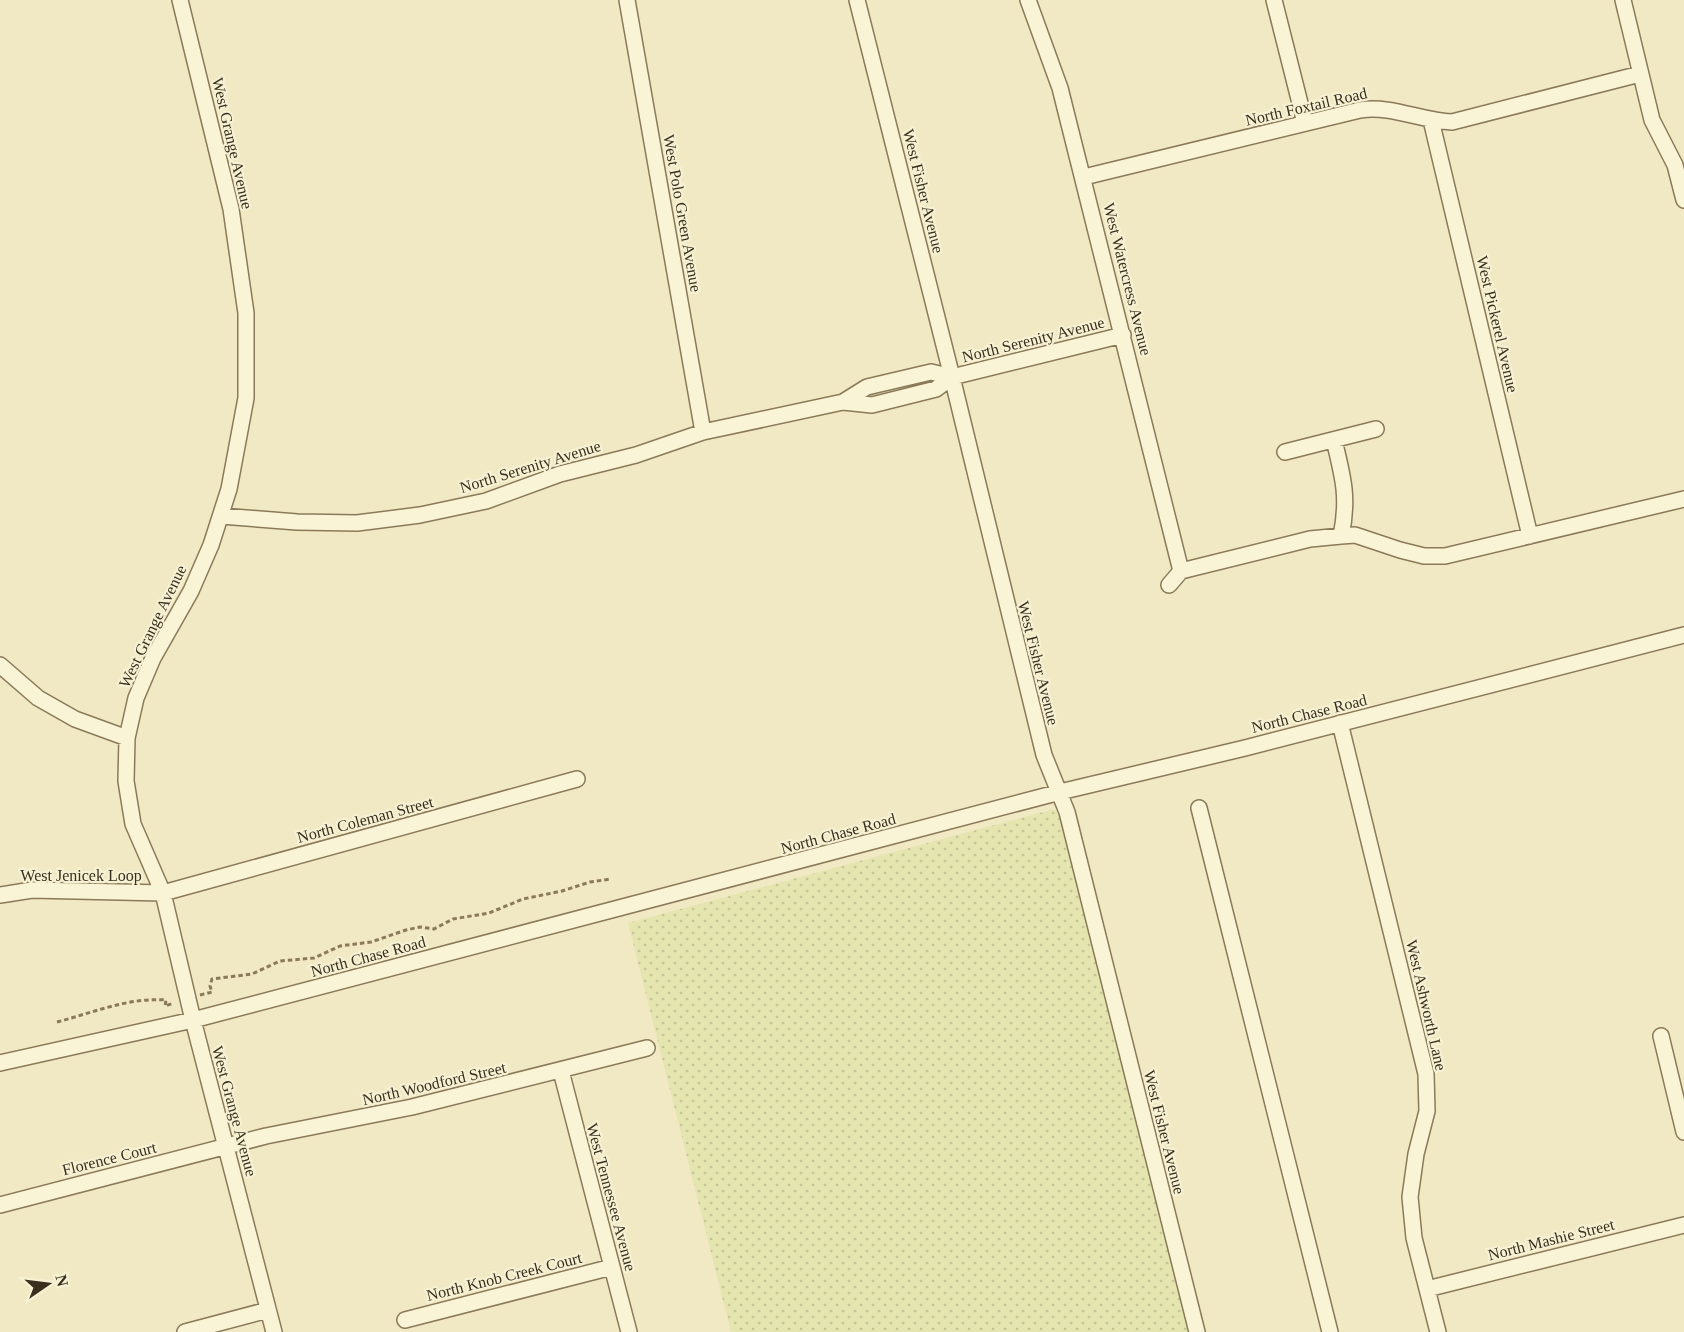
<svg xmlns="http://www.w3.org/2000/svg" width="1684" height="1332" font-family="Georgia,serif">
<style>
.farmland{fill:url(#farmland-dots)}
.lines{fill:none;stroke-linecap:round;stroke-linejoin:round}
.minor-casing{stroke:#8a7a59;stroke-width:18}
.path{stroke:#8a7a59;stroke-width:3;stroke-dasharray:4.5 3;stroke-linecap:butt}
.minor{stroke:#faf4d6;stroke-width:15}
.labels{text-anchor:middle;stroke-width:4.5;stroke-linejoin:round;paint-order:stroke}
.street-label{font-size:16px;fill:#3a2f1e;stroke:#f7f1d3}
</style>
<defs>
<pattern id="farmland-dots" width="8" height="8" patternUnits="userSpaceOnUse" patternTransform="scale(1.5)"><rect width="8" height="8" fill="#e5e5b0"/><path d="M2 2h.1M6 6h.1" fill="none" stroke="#c5c597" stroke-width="1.8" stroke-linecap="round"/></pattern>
</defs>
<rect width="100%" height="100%" fill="#f0e9c3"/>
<!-- farmland -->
<path class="farmland" d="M1051,810H1056L1059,817L1189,1332H731L628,923Z"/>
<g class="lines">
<defs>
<path id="minor" d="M180,0L231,209L246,313V398L229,489L211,545L191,591L153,658L136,698L127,738L126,781L133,824L163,893L193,1020L274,1332
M627,0L703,432
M857,0L952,377L1044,755L1067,812L1197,1332
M1028,0L1060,88L1181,571
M1274,0L1305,123
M1623,0L1652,120L1675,165L1684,200
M1431,120L1530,536
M1084,177L1360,110C1392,105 1421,121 1452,122L1640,74
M843,402L872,405L936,389L952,377L1123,335
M1334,440C1343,477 1349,498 1341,536
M1285,452L1376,429
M221,516L297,522L357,523L420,515L486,501L560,474L636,455L703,432L843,402L867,387L931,372L952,377
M1169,585L1181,571L1310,539L1341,536L1355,535L1400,550L1424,556H1445L1684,499
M0,665L38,698L75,719L127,738
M1340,723L1426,1074L1427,1111L1416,1154L1410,1197L1414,1238L1438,1332
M1199,808L1330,1332
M0,895L32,890L163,893L577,779
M1661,1036L1684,1132
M0,1063L193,1020L1060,792L1245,748L1684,635
M561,1071L629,1332
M0,1205L266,1136L412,1107L647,1048
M1427,1289L1684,1225
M405,1320L612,1267
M185,1332L268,1310"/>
</defs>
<!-- minor casing -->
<use href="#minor" class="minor-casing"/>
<!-- path -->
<path class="path" d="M200,995L212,992L210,986L212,979L252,974L280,961L314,958L340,946L371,942L406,930L420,927L434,929L453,919L489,913L523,899L562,891L590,882L611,879
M57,1022C92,1013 129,997 166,1000L165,1006L174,1003"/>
<!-- minor -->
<use href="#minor" class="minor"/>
</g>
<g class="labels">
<!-- street labels -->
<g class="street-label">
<text transform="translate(1306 106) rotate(-13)" y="6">North Foxtail Road</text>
<text transform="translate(233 143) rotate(77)" y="6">West Grange Avenue</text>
<text transform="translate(924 191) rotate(76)" y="6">West Fisher Avenue</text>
<text transform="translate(683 213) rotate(80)" y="6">West Polo Green Avenue</text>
<text transform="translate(1128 279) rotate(76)" y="6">West Watercress Avenue</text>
<text transform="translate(1498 324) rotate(77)" y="6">West Pickerel Avenue</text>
<text transform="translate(1033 339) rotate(-14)" y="6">North Serenity Avenue</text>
<text transform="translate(530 466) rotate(-17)" y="6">North Serenity Avenue</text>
<text transform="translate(152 626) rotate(-64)" y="6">West Grange Avenue</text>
<text transform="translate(1039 663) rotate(76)" y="6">West Fisher Avenue</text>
<text transform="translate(1309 713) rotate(-14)" y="6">North Chase Road</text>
<text transform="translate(365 819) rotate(-15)" y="6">North Coleman Street</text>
<text transform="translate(838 833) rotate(-15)" y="6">North Chase Road</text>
<text x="81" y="881">West Jenicek Loop</text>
<text transform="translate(368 956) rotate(-15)" y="6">North Chase Road</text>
<text transform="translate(1427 1005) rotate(77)" y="6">West Ashworth Lane</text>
<text transform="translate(434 1083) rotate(-13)" y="6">North Woodford Street</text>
<text transform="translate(235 1111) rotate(75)" y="6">West Grange Avenue</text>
<text transform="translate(1165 1132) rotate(76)" y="6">West Fisher Avenue</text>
<text transform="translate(109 1158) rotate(-14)" y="6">Florence Court</text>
<text transform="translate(612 1197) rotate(75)" y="6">West Tennessee Avenue</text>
<text transform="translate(1551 1239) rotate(-14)" y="6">North Mashie Street</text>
<text transform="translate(504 1276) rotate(-14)" y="6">North Knob Creek Court</text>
</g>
</g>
<!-- north arrow -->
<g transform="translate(48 1284) rotate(76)" stroke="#f7f1d3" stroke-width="4.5" paint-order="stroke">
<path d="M0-4.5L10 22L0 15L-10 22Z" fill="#3a2f1e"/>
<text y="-9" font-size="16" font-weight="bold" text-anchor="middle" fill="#3a2f1e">N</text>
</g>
</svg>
